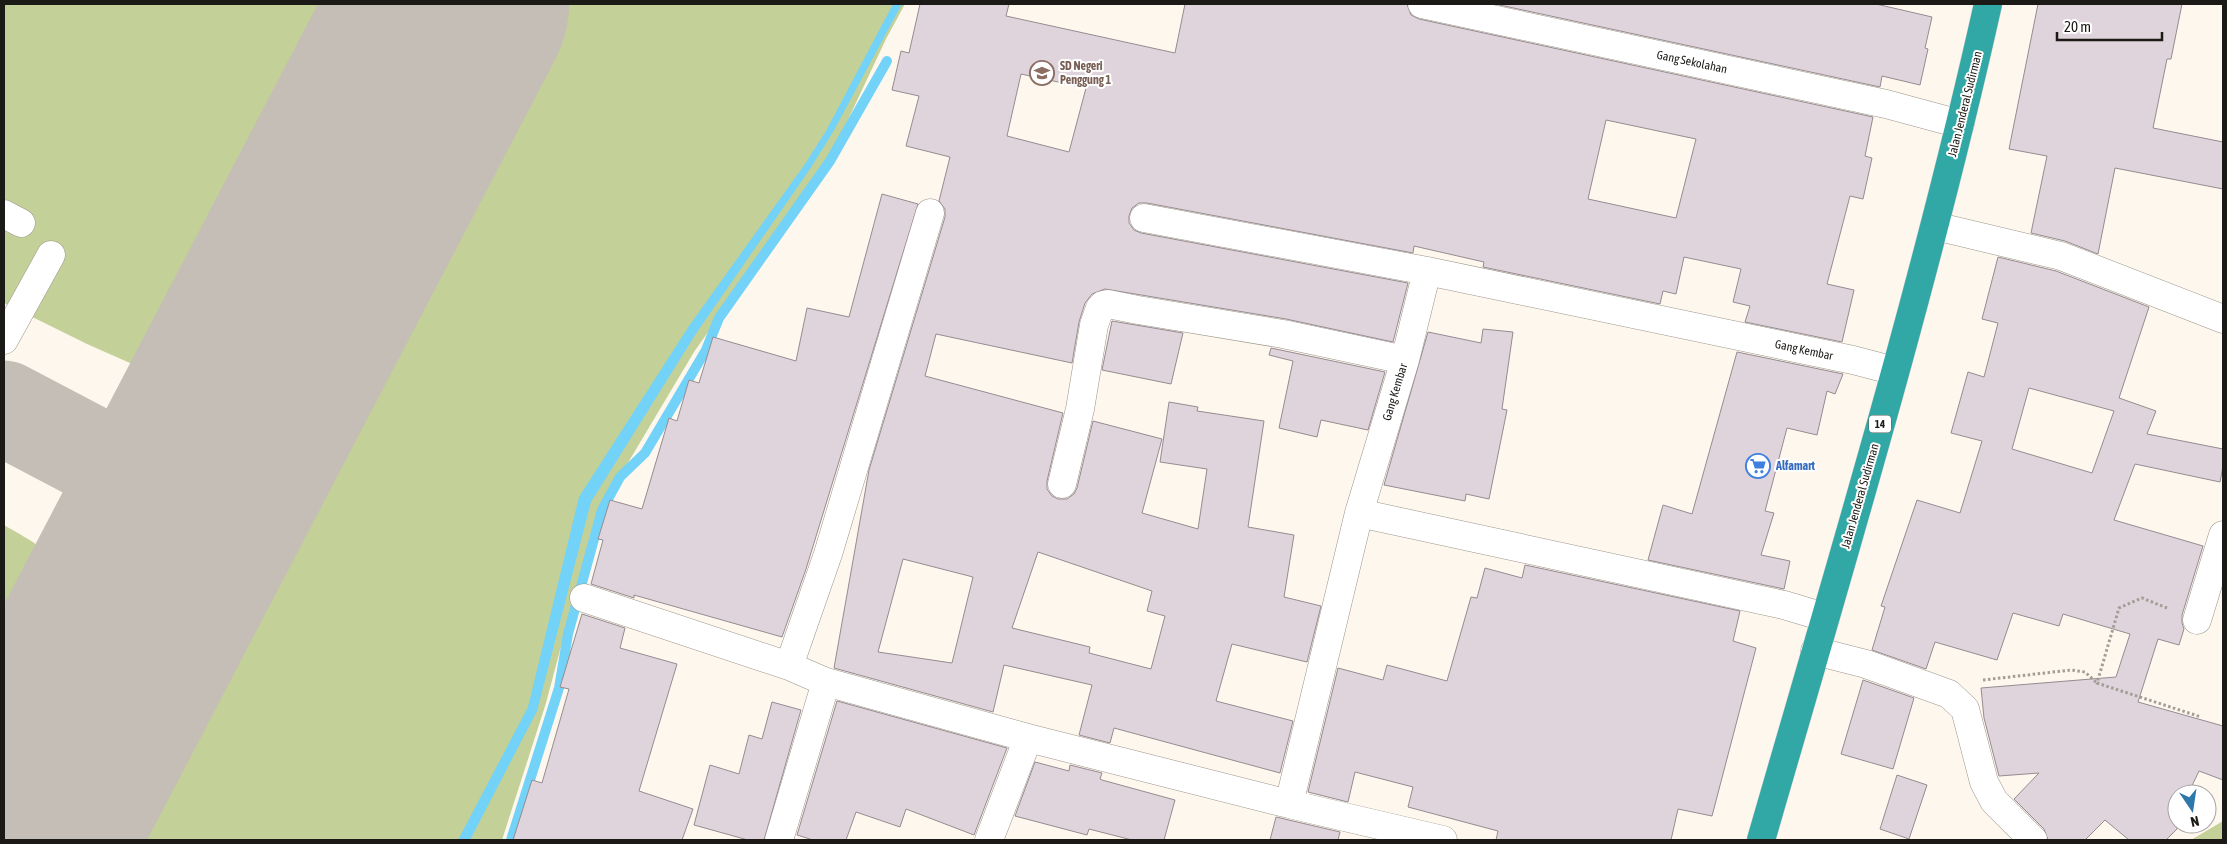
<svg xmlns="http://www.w3.org/2000/svg" width="2227" height="844" font-family="'Asap Condensed',sans-serif">
<style>
.green{fill:#c3d097;fill-rule:evenodd}
.water{fill:#72d2f8}
.lines{fill:none;stroke-linecap:round;stroke-linejoin:round}
.stream{stroke:#72d2f8;stroke-width:10}
.taxiway{stroke:#c4beb6;stroke-width:95}
.runway{stroke:#c4beb6;stroke-width:236}
.building{fill:#dfd4db;stroke:#958b91;fill-rule:evenodd}
.minor-casing{stroke:#9c968c;stroke-width:29}
.highway-casing{stroke:#d6d6d5;stroke-width:29}
.path{stroke:#a29d96;stroke-width:3;stroke-dasharray:2.5 2.5;stroke-linecap:butt}
.minor{stroke:#fff;stroke-width:28}
.highway{stroke:#31a8a5;stroke-width:28}
.labels{text-anchor:middle;stroke-width:4;stroke-linejoin:round;paint-order:stroke}
.shield{fill:#fff;stroke:#605f5c;stroke-width:1}
.shield-label{font-size:11px;font-weight:bold;fill:#1c1a16}
.street-label{font-size:12px;fill:#1c1a16;stroke:#fff}
.education-label{font-size:12px;font-weight:bold;fill:#785e54;stroke:#fff;text-anchor:start}
.shop-label{font-size:12px;font-weight:bold;fill:#366cbe;stroke:#fff;text-anchor:start}
</style>
<rect width="100%" height="100%" fill="#fef7ed"/>
<!-- green -->
<path class="green" d="M4,4H359L174,357C166,368 162,373 148,371L87,344L4,303ZM291,98L302,104L298,113L287,106ZM159,350L170,356L166,365L155,359Z
M538,4H905L886,39L829,160L694,352L595,518L546,703L502,840H100ZM451,179L462,184L458,193L446,188ZM319,431L331,436L326,446L314,440ZM172,713L183,718L179,727L167,721Z
M4,525C25,538 55,550 59,577L4,684ZM13,630L25,635L20,644L9,639Z
M2223,821V840H2191Z"/>
<!-- water -->
<path class="water" d="M893,4H902L833,132L810,169L697,332L591,502L537,711L470,840H458L528,707L579,497L689,326L805,164L826,131Z"/>
<g class="lines">
<!-- stream -->
<path class="stream" d="M511,840L559,688L568,634L602,510L620,477L645,453L706,350L719,318L830,161L887,61"/>
<!-- taxiway -->
<path class="taxiway" d="M4,408L101,459
M115,648C127,622 142,595 152,568C159,545 149,513 137,494C128,480 114,469 101,459C132,472 151,473 184,462C190,460 199,457 205,453C228,434 250,385 265,358"/>
<!-- runway -->
<path class="runway" d="M14,840L451,4"/>
</g>
<!-- building -->
<path class="building" d="M920,4H1009L1006,16L1175,53L1185,4H1407L1411,15L1419,19L1873,117L1865,156L1872,158L1863,199L1850,196L1827,284L1854,290L1842,342L1745,322L1750,306L1733,302L1741,269L1684,257L1676,294L1663,291L1660,304L1483,267L1484,262L1414,246L1413,253L1147,203H1139L1132,208L1129,216V223L1134,230L1141,233L1408,283L1393,342L1286,319L1105,289L1092,294L1085,303L1079,322L1072,363L936,334L925,376L1063,413L1047,481V489L1052,496L1058,499H1067L1074,494L1077,488L1093,421L1162,439L1142,513L1198,529L1207,469L1160,462L1169,402L1198,407L1197,411L1264,421L1248,527L1294,535L1284,597L1321,606L1307,662L1232,644L1216,701L1293,721L1280,773L1114,728L1110,743L1079,735L1092,685L1004,665L993,712L834,668L869,470L945,217V209L939,201L950,157L906,146L919,96L892,90L901,51L909,53ZM1021,74L1086,88L1069,152L1007,136ZM1606,120L1696,139L1676,218L1588,199ZM1038,552L1152,591L1147,611L1165,616L1151,669L1089,653L1090,647L1012,628ZM903,559L973,577L952,663L878,652Z
M1495,4H1876L1932,17L1925,48L1928,49L1920,85L1882,76L1880,87Z
M2038,4H2182L2171,59H2167L2153,128L2223,142V189L2115,168L2098,254L2065,241L2031,233L2047,156L2009,149Z
M882,194L918,204L806,569L782,637L634,595V598L591,584L603,540L598,539L610,500L642,509L669,418L677,421L689,380L699,383L713,337L796,361L807,308L849,317Z
M1998,257L2056,271L2149,307L2119,398L2156,411L2147,434L2223,449V466L2220,482L2135,464L2114,520L2203,546L2182,615V623L2184,629L2179,645L2158,639L2138,702L2223,726V780L2199,771L2188,794H2177V829L2166,840H2129L2105,820L2085,840H2048L2044,829L2014,799L2039,773L1999,776L1984,718L1981,688L2116,677L2130,634L2063,614L2059,626L2013,613L1997,660L1935,642L1926,669L1872,650L1885,607L1881,606L1917,500L1960,513L1982,441L1951,433L1968,372L1984,377L1998,323L1982,319ZM2029,388L2114,411L2092,473L2012,449Z
M1112,321L1183,333L1171,384L1102,370Z
M1483,329L1513,332L1502,409L1507,410L1489,499L1466,494L1465,501L1384,485L1428,332L1481,343Z
M1271,348L1385,372L1368,430L1321,420L1317,437L1279,428L1293,361L1269,355Z
M1737,352L1843,374L1835,394L1827,391L1817,435L1787,428L1765,511L1774,513L1761,555L1790,561L1784,589L1648,560L1663,505L1692,514Z
M1525,565L1740,611L1733,641L1756,648L1712,816L1678,809L1671,840H1496L1498,831L1408,807L1413,787L1355,772L1348,802L1308,792L1338,668L1383,680L1387,665L1447,681L1471,597L1477,598L1485,568L1522,578Z
M582,614L625,628L620,648L677,664L639,791L693,809L682,840H513L532,780L542,783L569,689L560,687Z
M1863,680L1914,698L1893,769L1841,754Z
M837,701L1007,748L974,835L906,809L900,827L856,812L846,840H813L797,835Z
M772,702L801,710L764,840H748L694,825L710,765L739,774L749,735L762,739Z
M1035,762L1069,771L1070,765L1102,773L1100,779L1102,780L1175,800L1164,840H1132L1089,829L1087,835L1015,816Z
M1897,775L1927,785L1909,839L1880,829Z
M1276,817L1340,832L1338,840H1270Z"/>
<g class="lines">
<defs>
<path id="minor" d="M1422,4L1886,104L1960,124
M4,214L21,223
M1144,218L1427,271
M1935,226L2061,256L2223,319
M4,340L51,255
M1062,484L1080,409L1094,325L1100,308L1103,305L1108,304L1138,310L1283,334L1405,360
M1359,513L1289,804L1443,840
M584,598L789,666L826,682L1028,738L1289,804
M1824,617L1784,605L1359,513L1405,360L1427,271L1853,360L1895,371
M2197,620L2223,535
M1815,651L1866,664L1949,694L1965,709L1984,782L1994,801L2033,840
M789,666L828,554L930,213
M779,840L826,682
M989,840L1028,738"/>
<path id="highway" d="M1761,840C1841,563 1925,286 1988,4"/>
</defs>
<!-- minor casing -->
<use href="#minor" class="minor-casing"/>
<!-- highway casing -->
<use href="#highway" class="highway-casing"/>
<!-- path -->
<path class="path" d="M2167,608L2142,598L2119,608L2097,683L2201,717
M1983,680L2071,670L2085,672L2097,683"/>
<!-- minor -->
<use href="#minor" class="minor"/>
<!-- highway -->
<use href="#highway" class="highway"/>
</g>
<!-- icons -->
<defs>
<symbol id="school-ring" viewBox="-11 -11 22 22"><circle r="9.5" fill="#fff" stroke="#8d6e63" stroke-width="1.5"/><path d="M0-5L7-2L0 1L-7-2ZM-4 1L0 2.5L4 1V4Q0 6-4 4Z" fill="#8d6e63"/></symbol>
<symbol id="supermarket-ring" viewBox="-11 -11 22 22"><circle r="9.5" fill="#fff" stroke="#3f7fe0" stroke-width="1.5"/><path d="M-6-5.5h2.5l.6 2H6L4.5 2H-2.5L-4.4-4H-6ZM-1.5 3.2a1.3 1.3 0 1 0 .1 0ZM3 3.2a1.3 1.3 0 1 0 .1 0Z" fill="#3f7fe0"/></symbol>
</defs>
<g fill-rule="evenodd">
<use href="#school-ring" x="1028" y="59" width="28" height="28"/>
<use href="#supermarket-ring" x="1744" y="452" width="28" height="28"/>
</g>
<g class="labels">
<!-- shield labels -->
<rect class="shield" x="1869" y="415.5" width="22" height="17" rx="4"/>
<g class="shield-label">
<text x="1880" y="428">14</text>
</g>
<!-- street labels -->
<g class="street-label">
<text transform="translate(1692 62) rotate(12)" y="4">Gang Sekolahan</text>
<text transform="translate(1965 104) rotate(-76)" y="4">Jalan Jenderal Sudirman</text>
<text transform="translate(1804 350) rotate(12)" y="4">Gang Kembar</text>
<text transform="translate(1395 392) rotate(-73)" y="4">Gang Kembar</text>
<text transform="translate(1860 496) rotate(-74)" y="4">Jalan Jenderal Sudirman</text>
</g>
<!-- education labels -->
<g class="education-label">
<text x="1060" y="70">SD Negeri<tspan x="1060" dy="14">Penggung 1</tspan></text>
</g>
<!-- shop labels -->
<g class="shop-label">
<text x="1776" y="470">Alfamart</text>
</g>
</g>
<!-- border -->
<rect width="2227" height="844" fill="none" stroke="#1c1a16" stroke-width="10"/>
<!-- north arrow -->
<g transform="translate(2192 809) rotate(167)"><circle r="24" fill="#ffffff" stroke="#a4a3a2"/>
<path d="M0-4L9 19L0 12L-9 19Z" fill="#2d77aa"/>
<text y="-8" font-size="14" font-weight="bold" text-anchor="middle" fill="#1c1a16">N</text>
</g>
<!-- scale -->
<path d="M2057 32v8h105v-8" fill="none" stroke="#1c1a16" stroke-width="2.5"/>
<text x="2064" y="32" font-size="15" fill="#1c1a16" stroke="#ffffff" stroke-width="4" paint-order="stroke">20 m</text>
</svg>
